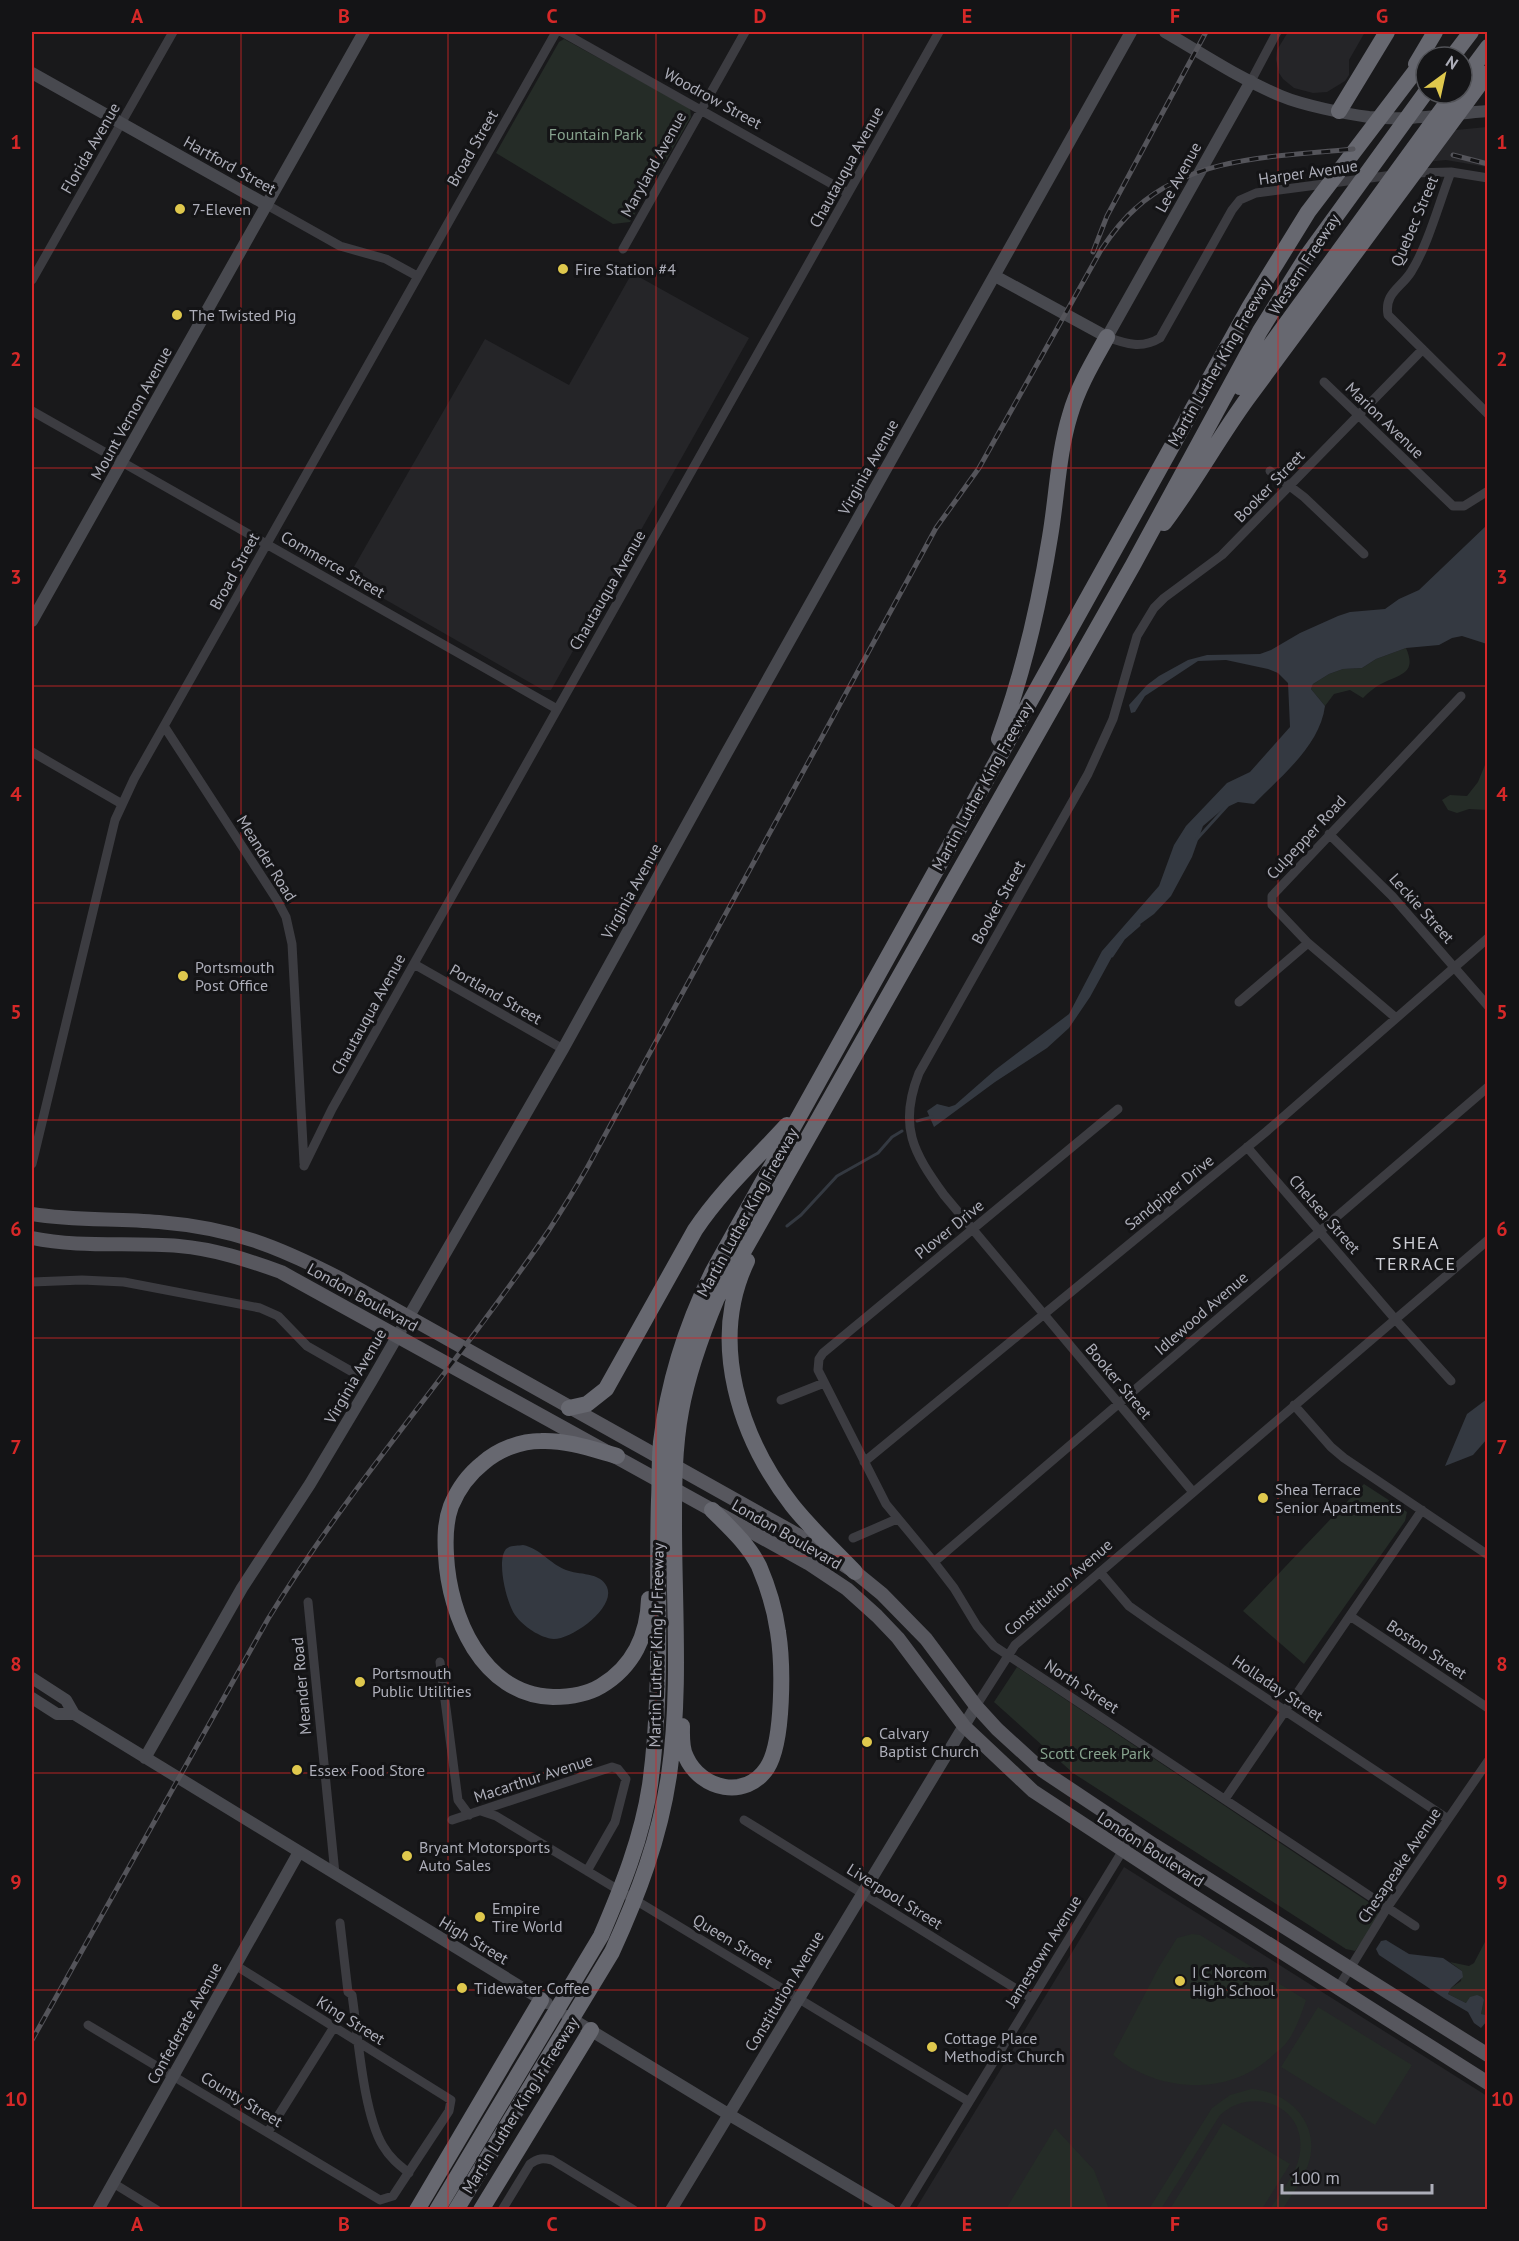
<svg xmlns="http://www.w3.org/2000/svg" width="1519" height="2241" viewBox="0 0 1519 2241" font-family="'PT Sans',sans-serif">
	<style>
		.built { fill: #252528 }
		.green { fill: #252c27 }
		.water { fill: #343941 }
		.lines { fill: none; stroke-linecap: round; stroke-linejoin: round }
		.stream { stroke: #343941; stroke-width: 3 }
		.street { stroke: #3c3c41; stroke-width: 9 }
		.secondary { stroke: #48494f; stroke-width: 12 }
		.primary { stroke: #57575e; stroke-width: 14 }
		.highway { stroke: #676870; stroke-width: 16 }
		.rail-casing { stroke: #54545a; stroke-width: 5 }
		.rail { stroke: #141416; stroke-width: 3; stroke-dasharray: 9; stroke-linecap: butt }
		.grid { fill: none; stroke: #d62828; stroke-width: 1.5; stroke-opacity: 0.55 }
		.poi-dot { fill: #dfc84d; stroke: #141416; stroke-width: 2 }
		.labels { text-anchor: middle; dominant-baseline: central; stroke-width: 6; stroke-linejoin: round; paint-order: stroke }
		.street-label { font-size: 16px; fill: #adaeb9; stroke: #141416 }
		.park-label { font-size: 16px; fill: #86a28d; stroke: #141416 }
		.poi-label { font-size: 16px; fill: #adaeb9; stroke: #141416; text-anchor: start }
		.neighbourhood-label { font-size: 18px; letter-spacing: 1.5px; fill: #cdced5; stroke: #141416 }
		.neatline { fill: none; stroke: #d62828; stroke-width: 2 }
		.grid-label { font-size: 20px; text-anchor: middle; font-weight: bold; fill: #d62828 }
	</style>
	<rect width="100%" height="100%" fill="#19191b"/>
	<path class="built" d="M1288,32H1365L1349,60V75L1345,81L1327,92L1313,93L1294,88L1283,79L1279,73L1276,59L1277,50Z
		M1487,127V167L1446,160L1415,163L1435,132Z
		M632,273L749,338L551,690H543L353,581L351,572L485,339L569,385Z
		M1124,1867L1487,2096V2209L915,2210Z"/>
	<path class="green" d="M564,39L690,108L691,117L630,222L613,224L496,153L559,42Z
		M1406,648C1417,673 1401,674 1383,683C1376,686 1369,692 1363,698L1350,690L1334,694L1325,706L1311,689L1313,684L1329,674L1343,669L1362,668L1376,659Z
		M1487,760V810L1469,809L1457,813L1448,810L1442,800L1450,795L1467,796L1478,782Z
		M1364,1484L1407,1512L1405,1521L1304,1664L1243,1611Z
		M1017,1667L1376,1907L1380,1916L1355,1951L1346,1949L1073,1773L994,1702Z
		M1192,1934L1200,1935L1306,2000C1301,2015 1296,2030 1287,2042C1283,2048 1275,2053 1270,2058C1226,2097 1156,2092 1113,2055L1159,1967L1177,1938Z
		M1487,1938V2015L1481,2014L1484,2000L1466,2003L1448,1994L1451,1988L1461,1981L1462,1971L1450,1962L1469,1966L1474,1963Z
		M1318,2007L1412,2065L1375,2125L1281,2067Z
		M1251,2089C1290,2091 1322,2125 1308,2165C1303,2181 1291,2195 1283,2209H1270C1281,2192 1298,2172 1300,2152C1306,2105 1252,2086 1220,2115L1161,2209H1149L1212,2108L1230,2095Z
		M1223,2123L1290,2164L1262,2209H1170Z
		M1055,2128L1094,2170L1109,2209H1006Z"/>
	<path class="water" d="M1487,525V644L1462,636L1452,638L1439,645L1406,648L1376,659L1362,668L1343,669L1329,674L1313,684L1311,689L1325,706C1320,746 1280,777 1254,804L1238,802L1223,809L1203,826L1192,857L1171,896L1154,914L1132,930L1119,944L1090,997L1069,1028L1047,1048L995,1082L934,1127L927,1111L937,1104L949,1107L955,1105L995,1070L1069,1014L1102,951L1159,886L1174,845L1186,826L1227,783L1250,772L1290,727L1288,683L1278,673L1268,669L1226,660L1198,661L1145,696L1135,712L1131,713L1129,705L1147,685L1159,676L1188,660L1207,655L1260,654L1271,650L1300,633L1338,616L1350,612L1385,609L1399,599L1419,590Z
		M1487,1399V1439L1473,1455L1445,1466L1467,1414Z
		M523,1545C541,1549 550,1564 566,1570C578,1575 601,1572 607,1587C616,1608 572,1639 554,1639C540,1638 523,1626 515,1615C507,1604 496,1561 506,1549C510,1545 518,1546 523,1545Z
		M1386,1940L1409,1954L1443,1958L1462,1971L1463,1977L1451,1988L1448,1994L1466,2003L1470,1997L1477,1995L1482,1997L1484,2000L1481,2014L1487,2015V2021L1481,2028L1474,2023L1468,2012L1444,1998L1379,1955L1376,1949L1381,1941Z"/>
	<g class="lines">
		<path class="stream" d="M1197,839L1227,806
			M1112,956L1124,938L1139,925
			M917,1121L932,1117
			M787,1226L801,1215L837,1176L878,1153L892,1137L902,1131"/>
		<path class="street" d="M562,32L848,193
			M1251,81L1277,32
			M1451,172C1439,203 1428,245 1411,272C1401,288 1384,293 1388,315L1488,414
			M1412,173L1451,172L1488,178
			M267,205L340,246L386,259L417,276
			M623,249L745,32
			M32,280L173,32
			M1107,337C1126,344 1142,349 1160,338L1232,210L1240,200L1256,193L1393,175
			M1324,382L1453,506H1464L1488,491
			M32,411L557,709
			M1270,471L1304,497L1364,554
			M164,726L277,900L286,917L292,944L304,1163
			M32,752L122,804
			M1329,834L1392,896L1488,1006
			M414,964L563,1049
			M1239,1002L1308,943
			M1396,1018L1308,943L1272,905V896L1461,696
			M1118,1109L823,1353L819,1359L818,1370L886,1504L934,1562L954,1588L977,1626L994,1646L1415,1926
			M1247,1147L1395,1319L1451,1381
			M32,1164L115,820L134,779L164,726L556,32
			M304,1166L332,1109L939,32
			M32,1282L82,1280L124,1282L260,1308L278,1316L307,1346L356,1374
			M781,1400L824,1383
			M1294,1405L1331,1447L1344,1458L1488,1555
			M864,1462L1267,1131L1488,938
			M1193,1492L944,1195C913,1152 898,1126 919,1073L1088,774L1113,719L1137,636L1154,608L1164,598L1222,555L1422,350
			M853,1538L897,1519
			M934,1562L1488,1087
			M1100,1572L1129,1606L1156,1625L1448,1819
			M308,1602L335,1874
			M1350,1616L1488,1708
			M440,1662L458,1800L469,1815
			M976,1706L1015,1645L1488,1240
			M1225,1799L1422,1510
			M481,1811L496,1816L968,2101
			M452,1820L612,1767L618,1769L626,1779L615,1822L587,1871
			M744,1820L1031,1998
			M340,1923L348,1992L352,1995C358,2035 363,2113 383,2146C390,2158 399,2165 409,2173
			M1338,1988L1387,1908L1488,1761
			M88,2025L380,2200L393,2196L449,2111L451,2100L235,1965
			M268,2132L334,2027
			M113,2183L157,2210
			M502,2210L530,2164C538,2158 543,2158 552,2160L634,2210
			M903,2210L1134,1832"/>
		<path class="secondary" d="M1165,32C1203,54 1240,79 1281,96C1302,105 1346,114 1369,117C1408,121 1449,114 1488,111
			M32,73L267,205
			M995,276L1107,337L1251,81
			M32,621L364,32
			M32,1678L66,1700L74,1714
			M32,1698L57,1714H74L547,2003
			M145,1758L242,1588L310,1484L371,1382L563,1049L726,754L1131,32
			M567,2016L728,2114L890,2210
			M98,2210L299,1852
			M671,2210L976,1706"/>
		<path class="primary" d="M32,1214C74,1221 116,1218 159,1222C232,1228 277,1246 341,1279L796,1534L855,1572L882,1594L926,1639L976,1706L997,1729L1043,1771L1154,1845L1488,2055
			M32,1238C80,1248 129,1242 179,1246C214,1249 248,1260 281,1272L808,1563L847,1589L877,1616L898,1638L964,1726L1033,1791L1176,1885L1488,2083"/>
		<path class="highway" d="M1452,57L1471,32
			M1416,64L1435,32
			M1462,82L1488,47
			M1339,111L1387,32
			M1240,387L1454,93
			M1164,523C1194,483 1218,439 1247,399L1488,73
			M999,739C1023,674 1039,605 1050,537C1057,496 1058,454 1070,415C1078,387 1093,362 1107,337
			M747,1261C708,1342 740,1438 792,1505C811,1529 834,1550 855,1572
			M569,1408L587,1404L606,1389L695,1230C721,1191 755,1160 787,1125
			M617,1456C592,1449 567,1440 541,1441C521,1441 499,1449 483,1463C469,1474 458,1489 451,1506C445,1522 445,1538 446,1555C449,1616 482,1695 553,1697C570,1697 586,1695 601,1686C633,1667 648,1635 649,1599
			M682,1726C682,1736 681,1748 686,1757C701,1790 746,1800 767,1768C784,1742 783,1663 778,1632C775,1610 768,1587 759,1566C748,1544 729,1527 712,1510
			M417,2210L541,2000
			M437,2210L601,1936C622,1887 642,1838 650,1785C663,1691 656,1595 659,1500C660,1481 659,1461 661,1442C668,1383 686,1326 712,1273L1250,306L1308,212L1426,57
			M456,2210L612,1952C638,1895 660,1837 669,1775C681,1692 674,1607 674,1524C674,1487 674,1448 681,1411C688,1372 702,1334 717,1298L1133,565L1260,331L1307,256L1426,92
			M481,2210L591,2030"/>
		<defs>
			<path id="rail" d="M1453,155L1488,164
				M1093,252L1107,216L1206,32
				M32,2040L268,1619C352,1482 459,1363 549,1230C562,1210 575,1189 587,1168L936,528L979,468L1101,250C1111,235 1122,220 1136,208C1195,155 1278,157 1353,149"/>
		</defs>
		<use href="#rail" class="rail-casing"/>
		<use href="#rail" class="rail"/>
	</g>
	<path class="grid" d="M241,32V2210M448,32V2210M656,32V2210M863,32V2210M1071,32V2210M1278,32V2210M32,250H1488M32,468H1488M32,686H1488M32,903H1488M32,1120H1488M32,1338H1488M32,1556H1488M32,1773H1488M32,1990H1488"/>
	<g class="poi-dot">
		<circle cx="180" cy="209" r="6"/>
		<circle cx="563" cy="269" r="6"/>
		<circle cx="177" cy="315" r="6"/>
		<circle cx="183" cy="976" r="6"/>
		<circle cx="1263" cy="1498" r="6"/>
		<circle cx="360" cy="1682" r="6"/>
		<circle cx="867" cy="1742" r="6"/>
		<circle cx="297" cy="1770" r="6"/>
		<circle cx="407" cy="1856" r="6"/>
		<circle cx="480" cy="1917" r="6"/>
		<circle cx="1180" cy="1981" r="6"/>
		<circle cx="462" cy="1988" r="6"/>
		<circle cx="932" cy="2047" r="6"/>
	</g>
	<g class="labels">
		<g class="street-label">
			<text transform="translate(713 98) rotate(29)">Woodrow Street</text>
			<text transform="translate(90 148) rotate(-60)">Florida Avenue</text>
			<text transform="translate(472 148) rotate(-60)">Broad Street</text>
			<text transform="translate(653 164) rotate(-61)">Maryland Avenue</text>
			<text transform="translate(230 165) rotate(29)">Hartford Street</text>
			<text transform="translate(846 167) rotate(-61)">Chautauqua Avenue</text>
			<text transform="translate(1308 172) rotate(-8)">Harper Avenue</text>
			<text transform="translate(1178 177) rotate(-61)">Lee Avenue</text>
			<text transform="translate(1414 221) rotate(-67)">Quebec Street</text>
			<text transform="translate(1304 264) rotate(-57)">Western Freeway</text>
			<text transform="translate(1219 362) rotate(-60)">Martin Luther King Freeway</text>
			<text transform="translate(131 413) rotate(-61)">Mount Vernon Avenue</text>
			<text transform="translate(1385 420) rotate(44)">Marion Avenue</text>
			<text transform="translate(868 467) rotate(-61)">Virginia Avenue</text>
			<text transform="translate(1269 486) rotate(-46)">Booker Street</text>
			<text transform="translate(333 564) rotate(30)">Commerce Street</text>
			<text transform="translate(234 571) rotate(-61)">Broad Street</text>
			<text transform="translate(607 590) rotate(-60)">Chautauqua Avenue</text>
			<text transform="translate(982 786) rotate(-61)">Martin Luther King Freeway</text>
			<text transform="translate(1306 837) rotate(-47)">Culpepper Road</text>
			<text transform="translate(267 858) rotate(58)">Meander Road</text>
			<text transform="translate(631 891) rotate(-61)">Virginia Avenue</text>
			<text transform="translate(998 902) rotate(-61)">Booker Street</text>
			<text transform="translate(1422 908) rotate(48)">Leckie Street</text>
			<text transform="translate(496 994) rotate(30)">Portland Street</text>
			<text transform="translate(368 1014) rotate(-61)">Chautauqua Avenue</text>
			<text transform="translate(1169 1192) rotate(-39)">Sandpiper Drive</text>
			<text transform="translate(747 1212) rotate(-61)">Martin Luther King Freeway</text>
			<text transform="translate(1325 1214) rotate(49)">Chelsea Street</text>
			<text transform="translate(949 1229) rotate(-39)">Plover Drive</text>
			<text transform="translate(363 1297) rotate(29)">London Boulevard</text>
			<text transform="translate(1201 1313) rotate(-41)">Idlewood Avenue</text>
			<text transform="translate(355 1376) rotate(-60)">Virginia Avenue</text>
			<text transform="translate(1119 1381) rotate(50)">Booker Street</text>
			<text transform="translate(787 1534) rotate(30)">London Boulevard</text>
			<text transform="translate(1058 1587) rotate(-41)">Constitution Avenue</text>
			<text transform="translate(656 1645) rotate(-89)">Martin Luther King Jr Freeway</text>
			<text transform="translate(1427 1649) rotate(34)">Boston Street</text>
			<text transform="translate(301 1686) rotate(-95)">Meander Road</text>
			<text transform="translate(1082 1686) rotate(33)">North Street</text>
			<text transform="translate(1278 1688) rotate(34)">Holladay Street</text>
			<text transform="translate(533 1778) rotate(-18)">Macarthur Avenue</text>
			<text transform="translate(1151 1849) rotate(33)">London Boulevard</text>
			<text transform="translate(1399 1865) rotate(-56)">Chesapeake Avenue</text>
			<text transform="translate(895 1896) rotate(32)">Liverpool Street</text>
			<text transform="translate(474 1940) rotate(31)">High Street</text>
			<text transform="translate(733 1941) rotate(31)">Queen Street</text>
			<text transform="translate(1043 1951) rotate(-58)">Jamestown Avenue</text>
			<text transform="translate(784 1991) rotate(-59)">Constitution Avenue</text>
			<text transform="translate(351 2020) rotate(32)">King Street</text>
			<text transform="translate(184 2023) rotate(-61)">Confederate Avenue</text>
			<text transform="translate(242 2099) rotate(31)">County Street</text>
			<text transform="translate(520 2105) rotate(-58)">Martin Luther King Jr Freeway</text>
		</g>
		<g class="park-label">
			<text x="596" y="134">Fountain Park</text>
			<text x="1095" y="1753">Scott Creek Park</text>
		</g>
		<g class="poi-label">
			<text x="192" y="209">7-Eleven</text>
			<text x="575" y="269">Fire Station #4</text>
			<text x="189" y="315">The Twisted Pig</text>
			<text x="195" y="967">Portsmouth<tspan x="195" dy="18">Post Office</tspan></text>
			<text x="1275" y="1489">Shea Terrace<tspan x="1275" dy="18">Senior Apartments</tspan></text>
			<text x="372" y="1673">Portsmouth<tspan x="372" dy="18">Public Utilities</tspan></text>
			<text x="879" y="1733">Calvary<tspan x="879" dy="18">Baptist Church</tspan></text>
			<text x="309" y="1770">Essex Food Store</text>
			<text x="419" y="1847">Bryant Motorsports<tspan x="419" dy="18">Auto Sales</tspan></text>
			<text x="492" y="1908">Empire<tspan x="492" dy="18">Tire World</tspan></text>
			<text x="1192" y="1972">I C Norcom<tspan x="1192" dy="18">High School</tspan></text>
			<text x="474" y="1988">Tidewater Coffee</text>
			<text x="944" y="2038">Cottage Place<tspan x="944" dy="18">Methodist Church</tspan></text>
		</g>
		<g class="neighbourhood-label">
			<text x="1416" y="1242">SHEA<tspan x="1416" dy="21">TERRACE</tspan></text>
		</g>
	</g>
	<rect width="1519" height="2241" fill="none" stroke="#141416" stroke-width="66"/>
	<g transform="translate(1444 75) rotate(33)"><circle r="28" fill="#141416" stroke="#515257" stroke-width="1.5"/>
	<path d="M0-4.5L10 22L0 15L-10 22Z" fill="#dfc84d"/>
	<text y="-9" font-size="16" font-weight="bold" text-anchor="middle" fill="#adaeb9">N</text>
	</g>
	<path d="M1282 2184v9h150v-9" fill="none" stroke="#adaeb9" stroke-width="3"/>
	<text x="1291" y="2184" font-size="18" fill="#adaeb9" stroke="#141416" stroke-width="4.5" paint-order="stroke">100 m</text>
	<rect x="33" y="33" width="1453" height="2175" class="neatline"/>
	<g class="grid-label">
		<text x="137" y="23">A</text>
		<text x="344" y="23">B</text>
		<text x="552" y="23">C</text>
		<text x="760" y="23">D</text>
		<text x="967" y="23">E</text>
		<text x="1175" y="23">F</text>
		<text x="1382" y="23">G</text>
		<text x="16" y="149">1</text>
		<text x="1502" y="149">1</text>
		<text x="16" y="366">2</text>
		<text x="1502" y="366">2</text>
		<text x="16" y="584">3</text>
		<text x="1502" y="584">3</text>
		<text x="16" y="801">4</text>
		<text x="1502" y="801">4</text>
		<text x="16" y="1019">5</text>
		<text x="1502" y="1019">5</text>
		<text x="16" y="1236">6</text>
		<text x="1502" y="1236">6</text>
		<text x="16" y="1454">7</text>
		<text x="1502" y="1454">7</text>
		<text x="16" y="1671">8</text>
		<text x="1502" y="1671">8</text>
		<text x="16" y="1889">9</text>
		<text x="1502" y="1889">9</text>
		<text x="16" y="2106">10</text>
		<text x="1502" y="2106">10</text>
		<text x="137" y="2231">A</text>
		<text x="344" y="2231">B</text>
		<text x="552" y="2231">C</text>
		<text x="760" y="2231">D</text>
		<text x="967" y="2231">E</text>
		<text x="1175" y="2231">F</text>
		<text x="1382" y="2231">G</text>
	</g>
</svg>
